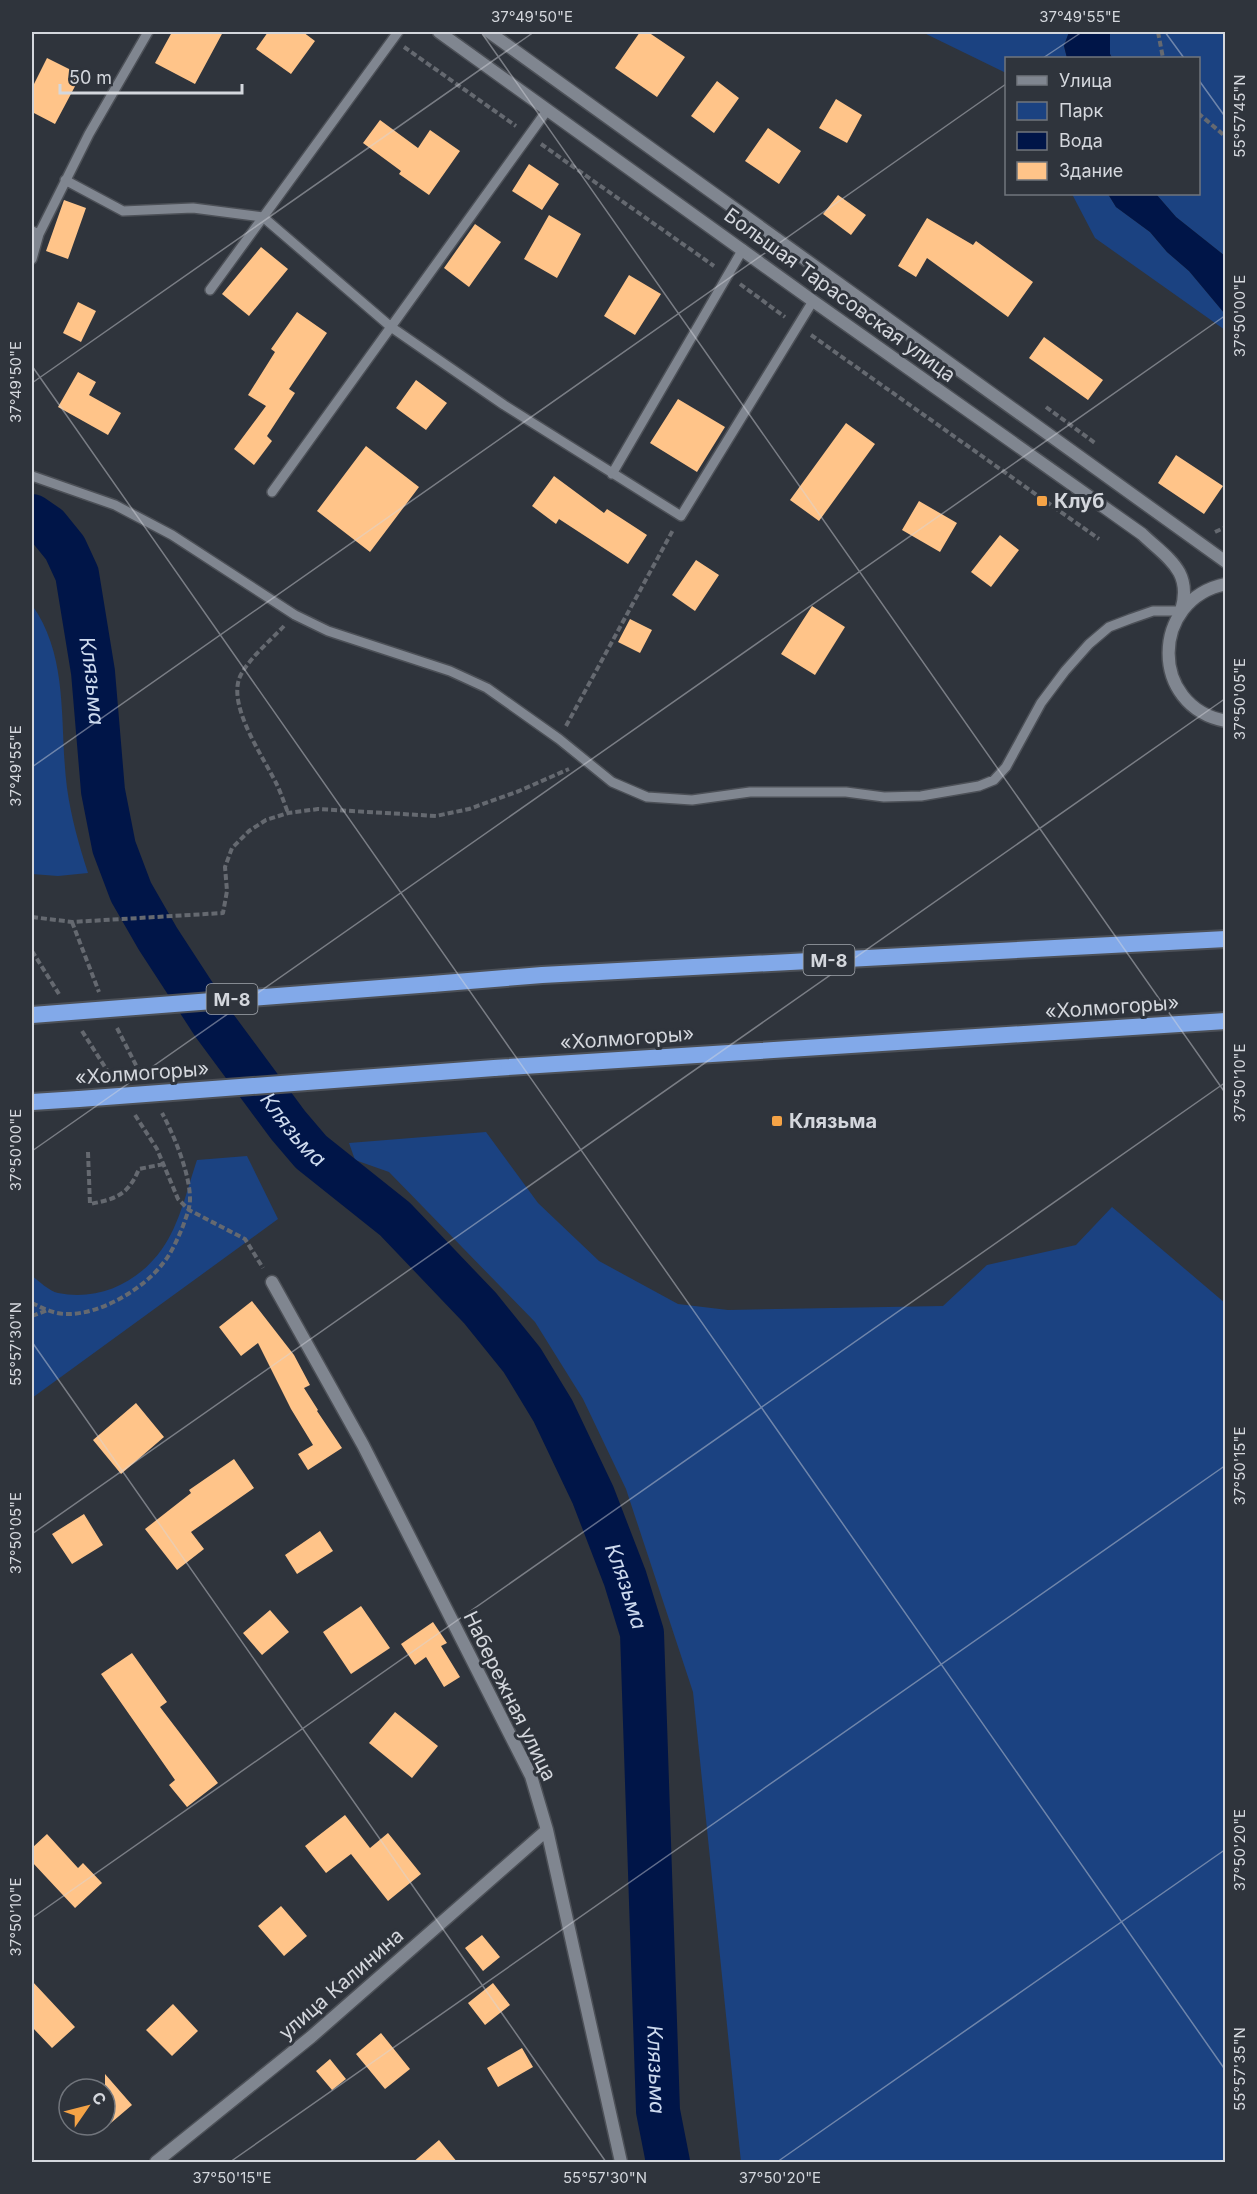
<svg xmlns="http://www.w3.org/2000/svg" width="1257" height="2194" viewBox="0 0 1257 2194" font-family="Inter,sans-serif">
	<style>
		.green { fill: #1b4281 }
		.water { fill: #001548 }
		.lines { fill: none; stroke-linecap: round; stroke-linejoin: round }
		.river { stroke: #001548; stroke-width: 44 }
		.building { fill: #ffc489 }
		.service-casing { stroke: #4c5057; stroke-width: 12 }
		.minor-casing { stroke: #4c5057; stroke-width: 15 }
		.tertiary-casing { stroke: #4c5057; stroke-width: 15 }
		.trunk-casing { stroke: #4c5057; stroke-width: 20 }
		.path { stroke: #656970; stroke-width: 4; stroke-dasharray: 6 3; stroke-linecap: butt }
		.service { stroke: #808690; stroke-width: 9 }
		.minor { stroke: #808690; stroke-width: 12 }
		.tertiary { stroke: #808690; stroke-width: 12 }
		.trunk { stroke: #82a9e9; stroke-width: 16 }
		.trunk-bridge-casing { stroke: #4c5057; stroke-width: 20; stroke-linecap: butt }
		.trunk-bridge { stroke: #82a9e9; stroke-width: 16 }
		.ticks { fill: none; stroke: #d4d7dd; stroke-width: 1.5; stroke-opacity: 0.45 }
		.poi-dot { fill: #f5a346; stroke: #2f343c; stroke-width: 2 }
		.labels { text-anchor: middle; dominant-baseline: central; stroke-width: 6; stroke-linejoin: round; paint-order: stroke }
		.shield { fill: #2f343c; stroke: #a2a6ad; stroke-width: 1.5 }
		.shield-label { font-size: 18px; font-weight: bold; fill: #d4d7dd }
		.street-label { font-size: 20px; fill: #d4d7dd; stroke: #2f343c }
		.poi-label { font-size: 20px; font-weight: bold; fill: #d4d7dd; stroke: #2f343c; text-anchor: start }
		.water-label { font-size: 21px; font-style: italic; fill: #cddaee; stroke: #2f343c }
		.neatline { fill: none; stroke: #d4d7dd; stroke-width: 2 }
		.ticks-label { font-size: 15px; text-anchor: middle; fill: #d4d7dd }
	</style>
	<rect width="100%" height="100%" fill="#2f343c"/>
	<path class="green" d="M922,32H1069L1064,46L1067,58H1006V73Z
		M1110,32H1225V256L1176,217L1156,194H1198V58H1112L1110,54Z
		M1072,194H1108L1116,207L1150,232L1167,252L1189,271L1225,314V330L1095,238Z
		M32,605C70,658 59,727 67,788C71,817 79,845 88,873L58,876L32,874Z
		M486,1132L538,1203L599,1261L678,1304L728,1310L943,1306L987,1265L1076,1245L1112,1207L1225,1303V2162H741L693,1692L626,1489L583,1399L535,1322L389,1172L355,1160L349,1143Z
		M247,1156L278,1219L32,1398V1276C39,1281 49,1291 58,1293C99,1301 138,1283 162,1249C180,1224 187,1189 197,1160Z"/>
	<path class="water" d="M1069,32H1110V54L1112,58H1067L1064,46Z
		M1108,194H1156L1176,217L1225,256V314L1189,271L1167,252L1150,232L1116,207Z"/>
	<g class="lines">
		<path class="river" id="s1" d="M32,516L48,527L65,548L77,574L93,672L103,791L114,847L131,892L158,939L214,1025L288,1125L311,1152L395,1219L480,1308L522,1360L553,1411L593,1495L625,1578L642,1633L658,2111L668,2162"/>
	</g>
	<path class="building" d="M172,32H223L195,84L155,63Z
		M268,32H303L315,41L291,74L256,49Z
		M640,32H648L685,57L657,97L615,68Z
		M47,58L81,75L55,124L32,112V88Z
		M717,81L739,98L714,133L691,116Z
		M836,99L862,115L847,143L819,128Z
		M380,120L418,148L430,130L460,151L429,195L399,174L401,171L363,143Z
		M768,128L801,151L779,184L745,161Z
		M529,164L559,184L542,210L512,191Z
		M838,195L866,215L851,235L823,214Z
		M64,200L86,208L68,259L46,251Z
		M549,215L581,234L557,278L524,259Z
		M927,218L973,245L976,241L1033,282L1008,317L927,258L916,277L898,266Z
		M475,224L501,242L469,287L444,268Z
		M261,247L288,269L249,316L222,294Z
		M629,275L661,294L635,335L604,316Z
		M78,302L96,311L81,342L63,333Z
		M297,312L327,333L289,389L295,393L267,436L272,441L254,465L234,449L266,406L248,395L275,352L271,349Z
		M1044,337L1103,380L1088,400L1029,358Z
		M78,372L96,382L89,395L121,413L108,435L58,407Z
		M416,380L447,403L426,430L396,408Z
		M678,399L725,427L697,472L650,443Z
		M846,423L875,444L819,521L790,500Z
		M366,446L419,487L370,552L317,511Z
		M1176,455L1223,486L1204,514L1158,483Z
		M554,476L604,513L607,509L647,535L628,564L559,519L556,524L532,506Z
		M919,501L957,523L940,552L902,530Z
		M1000,535L1019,550L991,587L971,572Z
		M696,560L719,575L695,611L672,595Z
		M812,606L845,627L815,675L781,654Z
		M630,619L652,630L640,653L618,642Z
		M252,1301L294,1355L310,1385L304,1388L318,1410L317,1411L342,1448L308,1470L298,1454L313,1445L291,1409L258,1343L241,1356L219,1327Z
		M136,1403L164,1437L121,1474L93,1440Z
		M234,1459L254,1488L191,1532L204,1549L177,1570L145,1529L191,1493L189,1490Z
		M84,1514L103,1545L72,1564L52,1534Z
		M320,1531L333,1551L297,1574L285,1555Z
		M361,1606L390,1648L351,1674L323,1632Z
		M270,1610L289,1632L262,1655L243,1633Z
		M433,1622L447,1643L441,1646L460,1677L444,1687L426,1657L415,1665L401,1644Z
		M132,1653L167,1702L160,1707L218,1783L187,1807L169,1785L175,1780L101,1674Z
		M395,1712L438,1746L412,1778L369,1743Z
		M345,1815L370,1848L388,1833L421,1874L388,1901L351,1854L326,1873L305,1846Z
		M47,1834L78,1868L83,1863L102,1883L75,1908L32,1862V1848Z
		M281,1906L307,1936L284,1956L258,1926Z
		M482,1935L500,1957L483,1971L465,1948Z
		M32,1981L75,2027L52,2048L32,2027Z
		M493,1983L510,2005L485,2025L468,2003Z
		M173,2004L198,2031L172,2056L146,2030Z
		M381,2033L410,2069L385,2089L356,2054Z
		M522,2048L533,2067L498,2087L487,2068Z
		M330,2059L346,2079L332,2090L316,2071Z
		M105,2074L132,2105L105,2128Z
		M439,2140L458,2163H412Z"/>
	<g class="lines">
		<defs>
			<path id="service" d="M65,180L123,211L193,208L263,217L391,327L504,405L681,516L813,301
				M32,231L39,234L89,134L148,32
				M32,259L39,234
				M210,290L398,32
				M612,474L743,249
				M32,476L115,505L172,535L295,615L328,631L450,671L487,688L559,739L612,782L647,797L692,800L750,792H846L884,797L921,796L979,786L994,780L1006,767L1041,703L1065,671L1089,644L1109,627L1130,619L1153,611H1181
				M272,492L548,109"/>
			<path id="minor" d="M272,1282L363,1445L531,1776L547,1830L621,2162
				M156,2162L311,2037L547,1830"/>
			<path id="tertiary" d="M439,32L813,301L1142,534C1168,559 1193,571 1181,611
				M489,32L1226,562
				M1226,584C1150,599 1149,707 1226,721"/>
			<path id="trunk" d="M432,984L542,975L1226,939
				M494,1068L1226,1021
				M32,1102L79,1099"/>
		</defs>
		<use href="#service" class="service-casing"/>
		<use href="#minor" class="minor-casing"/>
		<use href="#tertiary" class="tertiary-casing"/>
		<use href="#trunk" class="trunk-casing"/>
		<path class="path" d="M1158,32L1163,58
			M404,47L516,126
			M1198,113L1226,137
			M541,144L714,266
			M740,284L785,317
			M811,335L1099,539
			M1046,407L1095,443
			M1215,532L1226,527
			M284,626C271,640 245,662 239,679C229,710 265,759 278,787C282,796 285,805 288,813
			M566,726L673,530
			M32,917L72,922L223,913L227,891L225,867L232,848L249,831L266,820L288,813L318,809L436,816L469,809L519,791L569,769
			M72,922L99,992
			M32,951L59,994
			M117,1028L141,1075
			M82,1031L112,1078
			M135,1115L157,1149L178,1199L189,1210L245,1239L263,1268
			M88,1152L90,1204C116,1199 128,1195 139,1169L164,1164
			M32,1303C42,1308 54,1314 66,1314C100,1315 144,1289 164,1262C172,1252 178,1238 183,1226C186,1217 190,1209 190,1199C190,1174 174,1135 162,1113
			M32,1316L48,1310"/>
		<use href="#service" class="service"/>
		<use href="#minor" class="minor"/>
		<use href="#tertiary" class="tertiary"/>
		<use href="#trunk" class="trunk"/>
		<defs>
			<path id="trunk-bridge" d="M32,1015L432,984
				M79,1099L494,1068"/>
		</defs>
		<use href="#trunk-bridge" class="trunk-bridge-casing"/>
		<use href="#trunk-bridge" class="trunk-bridge"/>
	</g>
	<path class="ticks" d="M481,32L1226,1094M1165,32L1184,58M1043,58L1082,32M1198,79L1226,118M32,366L1226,2071M32,383L534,32M32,767L1006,84M32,1151L1226,315M32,1342L606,2162M32,1534L1226,698M32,1918L1226,1082M230,2162L1226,1465M777,2162L1226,1849"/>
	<g class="poi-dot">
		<rect x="1036" y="495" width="12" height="12" rx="3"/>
		<rect x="771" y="1115" width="12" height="12" rx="3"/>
	</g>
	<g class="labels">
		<g class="shield">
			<rect x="803.5" y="945" width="51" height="30" rx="4.5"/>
			<rect x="206.5" y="984" width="51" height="30" rx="4.5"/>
		</g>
		<g class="shield-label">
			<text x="829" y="960">М-8</text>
			<text x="232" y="999">М-8</text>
		</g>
		<g class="street-label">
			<text transform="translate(840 295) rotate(36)">Большая Тарасовская улица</text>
			<text transform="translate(1112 1007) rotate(-4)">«Холмогоры»</text>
			<text transform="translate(627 1038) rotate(-4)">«Холмогоры»</text>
			<text transform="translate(142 1073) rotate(-4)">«Холмогоры»</text>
			<text transform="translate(510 1696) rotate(64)">Набережная улица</text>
			<text transform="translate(341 1984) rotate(-41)">улица Калинина</text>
		</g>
		<g class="poi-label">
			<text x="1054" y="501">Клуб</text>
			<text x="789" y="1121">Клязьма</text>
		</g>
		<g class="water-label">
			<text stroke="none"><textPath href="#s1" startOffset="183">Клязьма</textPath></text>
			<text stroke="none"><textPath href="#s1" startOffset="687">Клязьма</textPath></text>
			<text stroke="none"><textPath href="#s1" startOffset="1263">Клязьма</textPath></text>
			<text stroke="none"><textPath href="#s1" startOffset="1749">Клязьма</textPath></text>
		</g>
	</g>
	<rect width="1257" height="2194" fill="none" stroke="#2f343c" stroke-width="66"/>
	<rect x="1005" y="57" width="195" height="138" fill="#2f343c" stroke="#71757c" stroke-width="1.5"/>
	<rect x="1017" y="76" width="30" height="9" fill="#808690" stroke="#71757c" stroke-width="1.5"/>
	<text x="1059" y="87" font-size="18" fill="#d4d7dd">Улица</text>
	<rect x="1017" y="102" width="30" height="18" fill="#1b4281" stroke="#71757c" stroke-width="1.5"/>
	<text x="1059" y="117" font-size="18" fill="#d4d7dd">Парк</text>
	<rect x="1017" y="132" width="30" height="18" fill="#001548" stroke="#71757c" stroke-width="1.5"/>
	<text x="1059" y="147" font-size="18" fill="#d4d7dd">Вода</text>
	<rect x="1017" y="162" width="30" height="18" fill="#ffc489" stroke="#71757c" stroke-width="1.5"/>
	<text x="1059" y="177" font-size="18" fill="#d4d7dd">Здание</text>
	<g transform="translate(87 2107) rotate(55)"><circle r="28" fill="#2f343c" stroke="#71757c" stroke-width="1.5"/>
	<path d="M0-4.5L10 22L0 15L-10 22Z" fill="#f5a346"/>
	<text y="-9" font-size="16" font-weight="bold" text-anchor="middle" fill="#d4d7dd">С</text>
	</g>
	<path d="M60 84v9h182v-9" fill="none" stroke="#d4d7dd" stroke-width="3"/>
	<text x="69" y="84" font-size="18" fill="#d4d7dd" stroke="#2f343c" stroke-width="4.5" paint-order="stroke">50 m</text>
	<rect x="33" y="33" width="1191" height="2128" class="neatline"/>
	<g class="ticks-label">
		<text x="532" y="22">37°49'50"E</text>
		<text x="1080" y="22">37°49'55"E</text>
		<text transform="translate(1240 116) rotate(-90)" y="5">55°57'45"N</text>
		<text transform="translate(1240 316) rotate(-90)" y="5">37°50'00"E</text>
		<text transform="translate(16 382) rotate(-90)" y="5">37°49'50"E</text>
		<text transform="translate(1240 699) rotate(-90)" y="5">37°50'05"E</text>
		<text transform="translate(16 766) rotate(-90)" y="5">37°49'55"E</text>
		<text transform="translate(1240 1083) rotate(-90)" y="5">37°50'10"E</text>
		<text transform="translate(16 1150) rotate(-90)" y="5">37°50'00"E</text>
		<text transform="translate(16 1344) rotate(-90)" y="5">55°57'30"N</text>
		<text transform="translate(1240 1466) rotate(-90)" y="5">37°50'15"E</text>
		<text transform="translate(16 1533) rotate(-90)" y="5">37°50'05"E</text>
		<text transform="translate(1240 1850) rotate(-90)" y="5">37°50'20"E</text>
		<text transform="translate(16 1917) rotate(-90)" y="5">37°50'10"E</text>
		<text transform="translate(1240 2069) rotate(-90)" y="5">55°57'35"N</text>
		<text x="232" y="2183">37°50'15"E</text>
		<text x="605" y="2183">55°57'30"N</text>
		<text x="780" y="2183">37°50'20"E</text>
	</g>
</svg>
